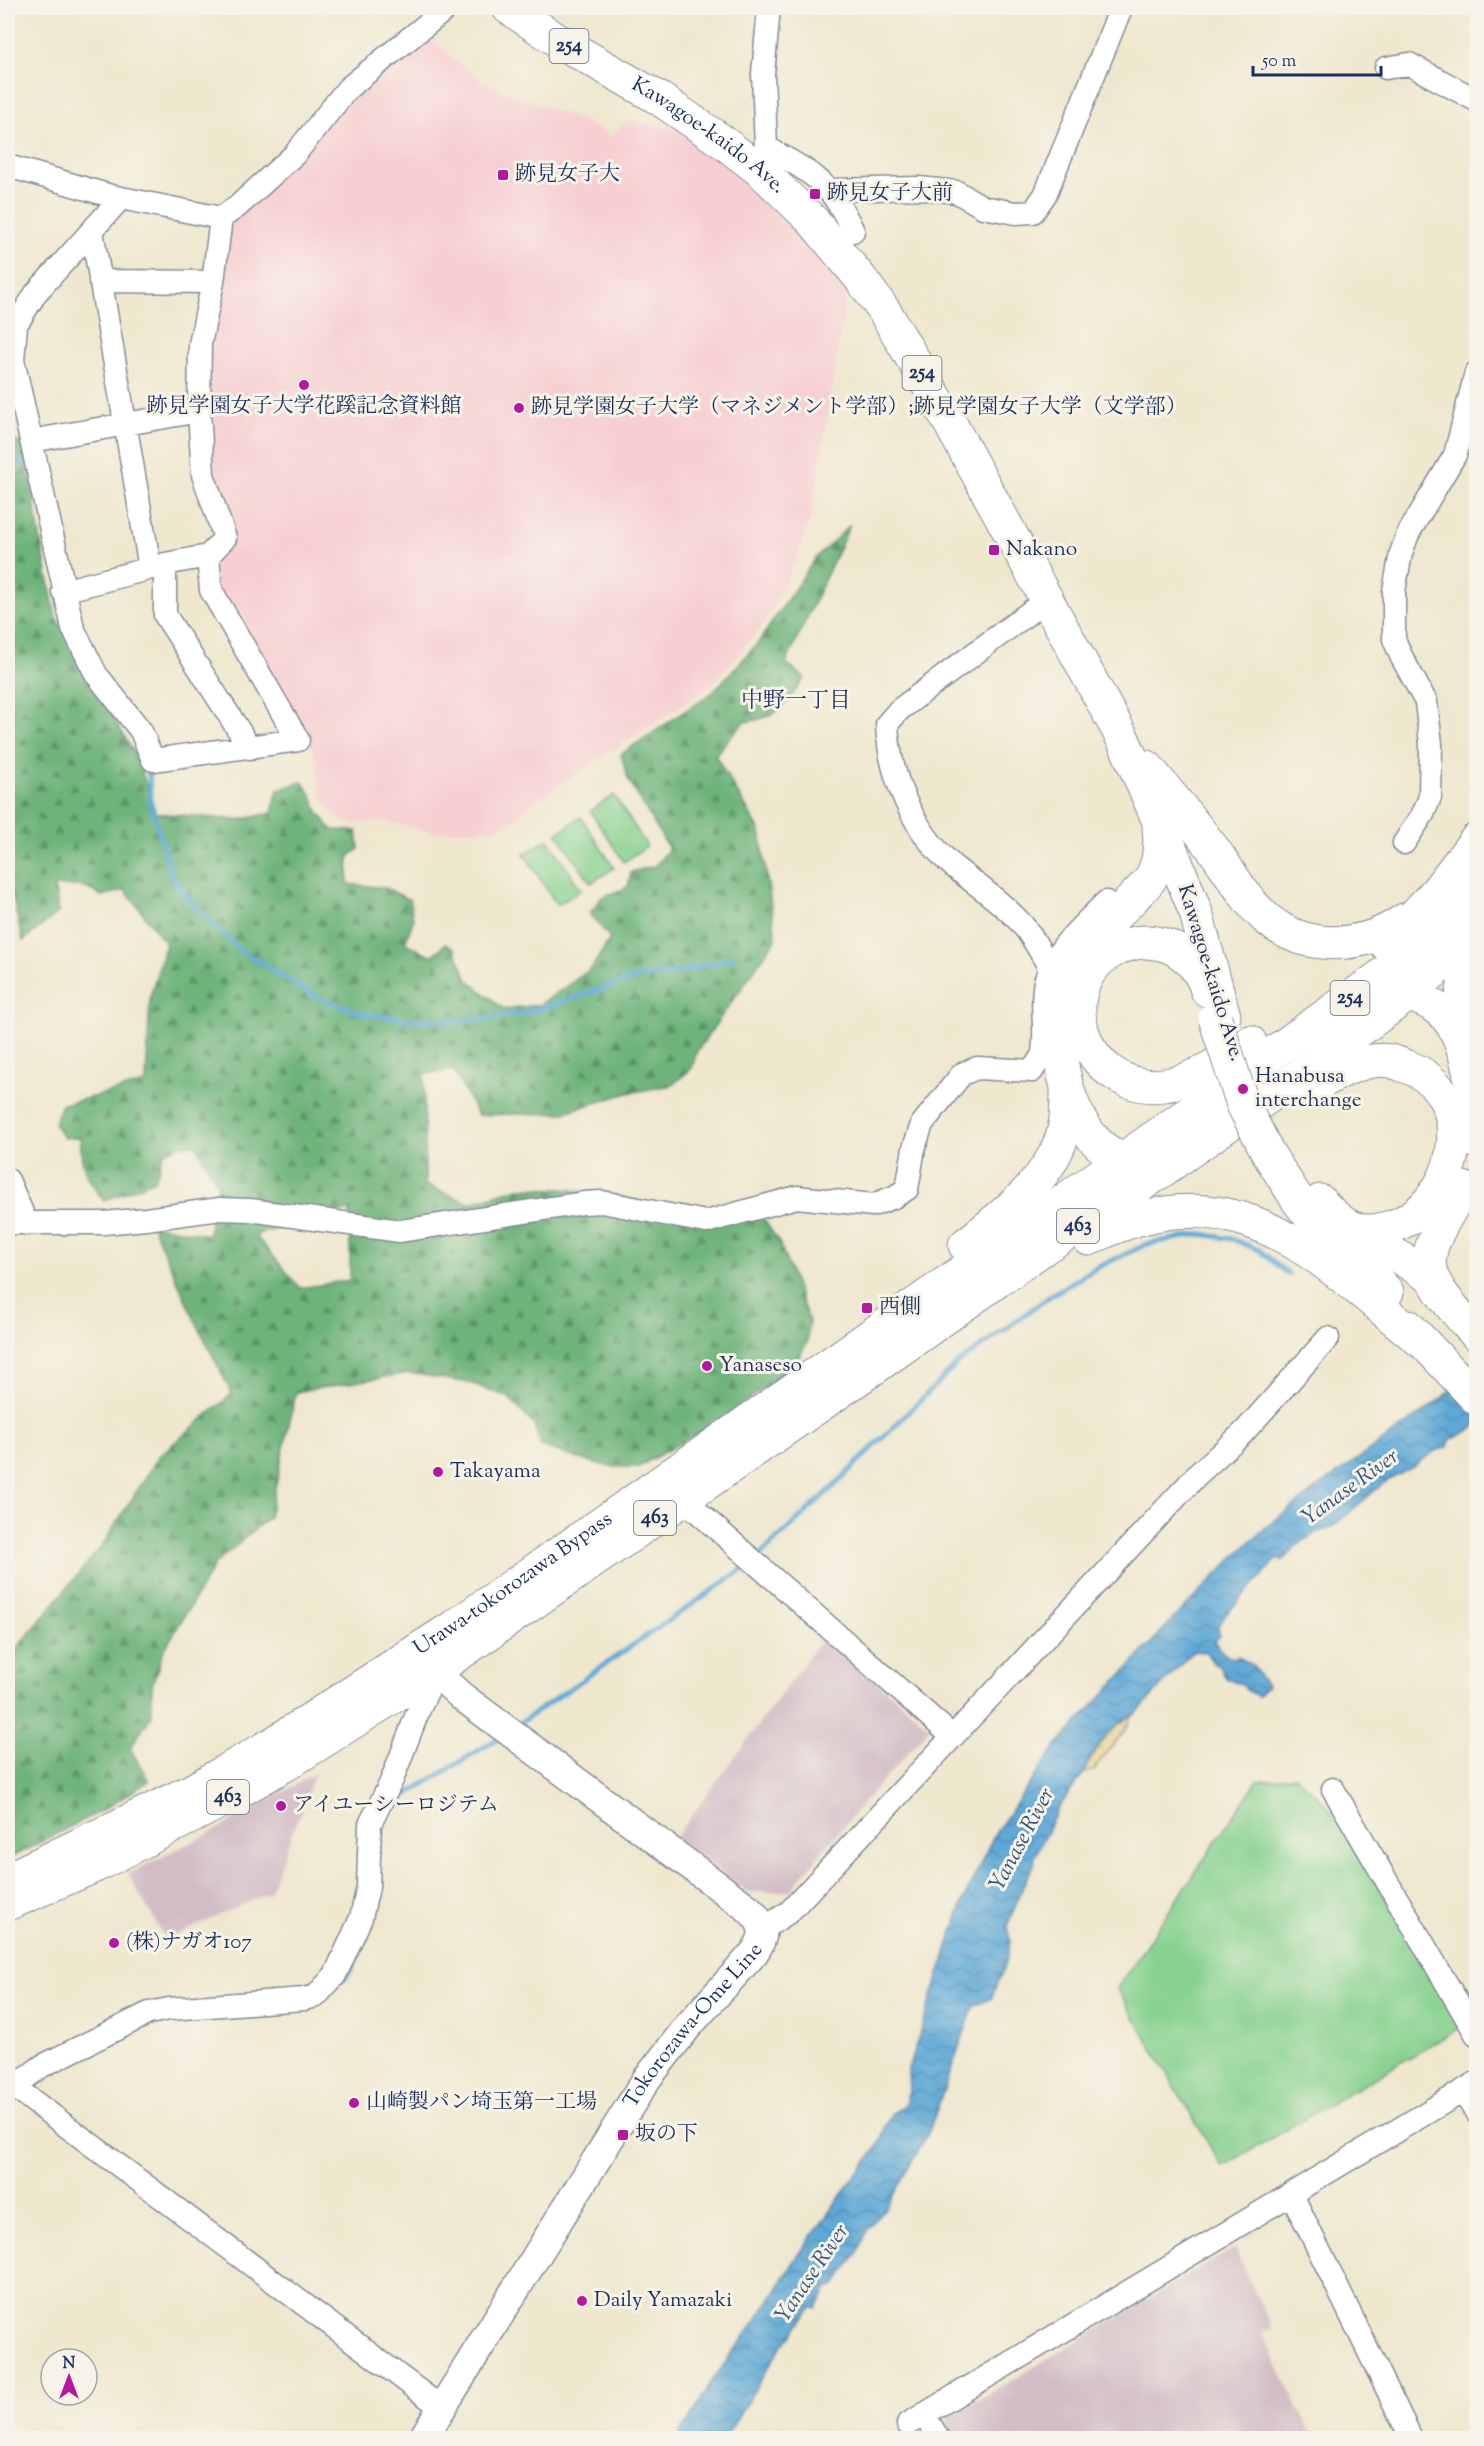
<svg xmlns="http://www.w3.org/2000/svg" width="1484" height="2446" viewBox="0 0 1484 2446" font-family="'Sorts Mill Goudy','Noto Serif JP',serif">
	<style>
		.built { fill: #f7cfd2 }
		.industrial { fill: #d2bdc6 }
		.forest { fill: url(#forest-firs); stroke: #44726c; stroke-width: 1.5; fill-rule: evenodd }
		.sand { fill: url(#sand-dots); stroke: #84847e; stroke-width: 1.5 }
		.garden { fill: #88d28f; stroke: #528076; stroke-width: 1.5 }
		.water { fill: url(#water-waves); stroke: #3c6c9a; stroke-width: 1.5 }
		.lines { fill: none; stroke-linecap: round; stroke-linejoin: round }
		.stream { stroke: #5ea9d6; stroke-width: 5 }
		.minor-casing { stroke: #858b96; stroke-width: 25 }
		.major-casing { stroke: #858b96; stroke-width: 31 }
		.highway-casing { stroke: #858b96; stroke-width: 35 }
		.minor { stroke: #fff; stroke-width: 22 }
		.major { stroke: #fff; stroke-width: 28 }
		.highway { stroke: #fff; stroke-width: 33 }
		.highway-bridge-casing { stroke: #858b96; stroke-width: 35; stroke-linecap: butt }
		.highway-bridge { stroke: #fff; stroke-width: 33 }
		.poi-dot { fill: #b5179e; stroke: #f7f3e8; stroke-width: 2 }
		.labels { text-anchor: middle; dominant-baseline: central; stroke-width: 6; stroke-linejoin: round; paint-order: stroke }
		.shield { fill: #f7f3e8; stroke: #5d6a87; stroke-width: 1.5 }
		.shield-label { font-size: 20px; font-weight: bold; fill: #1b2f5e }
		.street-label { font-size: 21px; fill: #1b2f5e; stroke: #f7f3e8 }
		.poi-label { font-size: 21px; fill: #1b2f5e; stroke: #f7f3e8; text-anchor: start }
		.neighbourhood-label { font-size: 22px; fill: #1b2f5e; stroke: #f7f3e8 }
		.water-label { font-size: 22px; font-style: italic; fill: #2f5482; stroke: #f7f3e8 }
	</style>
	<defs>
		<pattern id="forest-firs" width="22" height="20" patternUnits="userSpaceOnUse" patternTransform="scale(1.5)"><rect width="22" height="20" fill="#6eb47a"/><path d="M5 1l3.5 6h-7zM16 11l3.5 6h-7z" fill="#5a9367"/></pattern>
		<pattern id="sand-dots" width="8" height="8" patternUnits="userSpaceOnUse" patternTransform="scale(1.5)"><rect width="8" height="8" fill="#eeda9e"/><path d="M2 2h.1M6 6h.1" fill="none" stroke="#ccbb8a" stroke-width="1.8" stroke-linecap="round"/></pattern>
		<pattern id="water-waves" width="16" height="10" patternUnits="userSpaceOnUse" patternTransform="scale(1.5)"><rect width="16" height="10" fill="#5ea9d6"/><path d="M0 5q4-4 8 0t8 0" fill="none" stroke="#4d8ab1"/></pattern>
	</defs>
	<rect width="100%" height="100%" fill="#f7f3e8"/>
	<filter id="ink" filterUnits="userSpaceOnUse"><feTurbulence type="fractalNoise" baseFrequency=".0167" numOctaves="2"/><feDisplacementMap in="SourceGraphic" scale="12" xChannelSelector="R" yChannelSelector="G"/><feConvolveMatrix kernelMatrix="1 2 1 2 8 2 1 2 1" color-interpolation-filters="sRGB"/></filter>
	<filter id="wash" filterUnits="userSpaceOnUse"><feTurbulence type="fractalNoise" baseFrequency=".008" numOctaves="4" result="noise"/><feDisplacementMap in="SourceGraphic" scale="24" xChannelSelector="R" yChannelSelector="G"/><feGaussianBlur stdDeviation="1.35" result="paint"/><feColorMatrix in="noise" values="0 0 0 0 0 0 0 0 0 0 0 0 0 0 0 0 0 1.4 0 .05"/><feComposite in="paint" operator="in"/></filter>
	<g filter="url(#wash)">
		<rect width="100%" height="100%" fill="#efe7ce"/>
		<path class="built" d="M422,33L481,81L589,124L612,137L625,120L688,131L762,194L848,285L812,514L796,559L766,621L713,685L568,779L532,804L515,819L498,828L480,830L431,832L386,821L350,823L341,821L331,811L324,801L318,780L317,760L311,745L216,589L208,480V337L228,224L353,92Z"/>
		<path class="industrial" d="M824,1636L930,1728L854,1813L790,1891L748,1892L675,1838Z
			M315,1773L270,1892L166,1940L128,1874L216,1830Z
			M1234,2248L1272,2328L1262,2333L1313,2438H951L945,2426L948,2418Z"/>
		<path class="forest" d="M8,440L25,443L38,527L56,618L137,758L156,813L238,820L272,813L278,789L302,782L311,794L318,812L332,830L357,831L359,849L349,856L348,884L386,888L410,900L413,921L405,943L432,956L445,944L454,948L468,980L504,1009L539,1005L564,988L592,968L610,938L590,913L602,897L628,887L631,872L655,866L669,849L628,779L621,754L713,692L758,643L815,559L850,525L786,663L805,678C783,706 782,717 744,722L715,755L760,831L776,939L697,1051L692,1068L672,1085L628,1093L562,1113L478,1115L453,1070L424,1074L425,1185L469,1203L519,1188L560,1189L605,1193L678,1211L753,1203L780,1244L809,1321L807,1342L794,1366L719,1421L638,1467H611L576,1458L541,1446L534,1425L508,1397L470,1383L409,1373L296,1392L269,1517L215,1564L164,1650L152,1685V1715L130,1748L149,1781L105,1809L8,1859V1659L104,1543L159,1456L232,1394L191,1312L152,1225L208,1235L218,1185L196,1145H181L164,1152L155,1180L104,1201C85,1175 81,1169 80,1137L64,1138L54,1124L61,1105L146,1083L150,997L166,944L125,890L102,896L82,886H54L59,912L23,941L12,894H8ZM350,1210V1280L300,1288L255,1235Z"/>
		<path class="sand" d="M1132,1716C1124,1739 1104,1750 1095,1770L1083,1774C1094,1752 1109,1727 1132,1716Z"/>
		<path class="garden" d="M614,795L647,846L624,862L590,811Z
			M581,817L614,868L591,883L557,833Z
			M548,839L581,890L557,905L524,854Z
			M1296,1776L1327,1806L1366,1865L1462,2027L1222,2167L1117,1988L1257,1781Z"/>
		<path class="water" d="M1476,1365V1426C1470,1432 1458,1435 1450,1440L1448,1447L1435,1451L1413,1467L1385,1482L1331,1528L1317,1532L1295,1547L1282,1561L1278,1558L1222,1619L1218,1626L1219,1636L1214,1640C1219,1649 1224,1656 1235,1659L1238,1656L1253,1666L1267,1686L1258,1696L1246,1690L1243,1684C1231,1682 1224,1680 1221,1667L1213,1663L1206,1652L1193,1651L1136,1714L1123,1720L1108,1735L1093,1753L1083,1774L1057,1810L1035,1857L1034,1865L1026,1879L1007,1927L1010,1939L1008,1957L991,1999L976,2005L972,2011L928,2134L886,2207L867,2230L857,2254L835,2285L827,2288L817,2308H811L776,2355L725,2438H678L714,2378L756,2321L798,2256L849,2184L877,2148L891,2114L904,2106L909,2092L908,2069L963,1901L994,1835L1057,1745L1175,1617L1232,1559L1266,1527L1313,1491L1444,1397Z"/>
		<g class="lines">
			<path class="stream" d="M8,462H30
				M146,765L149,775L151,805L172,876L187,898L240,950L316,997L363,1014L415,1020L453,1021L486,1019L525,1013L636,978L676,973L734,958
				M758,1557L833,1487L957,1364L1053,1294L1096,1268L1147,1244L1201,1234L1232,1239L1259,1250L1288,1274
				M517,1725L749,1565
				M387,1811L395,1802L502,1736
				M344,1980L353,1967L364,1937"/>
		</g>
	</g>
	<g filter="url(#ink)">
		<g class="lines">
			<defs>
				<path id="minor" d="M1386,68L1409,64L1476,100
					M766,147C814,175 829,179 853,231
					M8,166L111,196L221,218L237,207L295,154L348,88L447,8
					M762,172L766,147L763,74L769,8
					M830,190L919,188L957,192L983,207L1016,213L1033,212L1045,195L1121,8
					M121,198L36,293L16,325L13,360L73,628L96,674L141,731L153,760L298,740L211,590L208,556
					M221,218L213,282L200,344L199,411L203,475L225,538L208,556L165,564V615L250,748
					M92,231L150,568
					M100,281L213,282
					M31,441L199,411
					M63,591L163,565
					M1046,600L899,710L887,724C889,776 913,831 953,866C975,884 1001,901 1020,922C1032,935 1041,953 1050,968
					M1404,843L1423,814L1430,797L1431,744L1426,702L1401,656L1394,639V591L1401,553L1408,534L1455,455L1476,373
					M8,1180L27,1224
					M8,1223H104L146,1219L220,1209L250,1210L400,1231L584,1203L602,1202L706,1222L797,1197L873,1205L894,1197L907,1189L914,1148L922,1124L962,1074L977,1068L1032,1071C1035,1066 1042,1058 1043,1052C1047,1029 1040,1005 1045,982C1053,950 1083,925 1106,902
					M683,1499L952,1736
					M1333,1789L1476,2034
					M763,1929L789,1912L1198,1474L1243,1433L1328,1338
					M13,2086L442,2408
					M8,2091L42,2066L149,2013L169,2009L304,1999L316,1996L335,1975L361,1918L368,1887L370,1824L392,1780L417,1714L437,1669
					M1463,2092L1476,2112
					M1292,2195L1411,2438
					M924,2414L938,2438
					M908,2424L1476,2083"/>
				<g id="major">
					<path id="s1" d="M423,2438L646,2080L689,2025L754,1953C767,1934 765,1925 749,1909L461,1696L447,1683L425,1650"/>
				</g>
				<g id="highway">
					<path id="s2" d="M509,8L557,40L660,99L723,142L762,172L812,220L861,279L885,312L940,405L1123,739L1168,842L1196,913L1224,1016"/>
					<path d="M1147,767C1169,793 1190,819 1211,846C1229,870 1244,899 1267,919C1306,952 1364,949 1404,920"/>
					<path d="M1387,945L1436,892L1476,840"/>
					<path d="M1207,990C1201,969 1183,949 1161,944C1144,940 1133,942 1117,949C1045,983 1083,1095 1164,1085C1196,1081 1224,1059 1250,1042"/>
					<path d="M1389,992C1449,997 1463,1033 1472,1086C1475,1104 1478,1123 1475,1141"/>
					<path d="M1463,1044C1460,1012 1459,982 1476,953"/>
					<path d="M1310,1090C1330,1076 1365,1056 1390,1061C1396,1062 1402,1065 1408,1067C1484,1096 1458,1213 1383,1229C1375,1231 1364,1232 1356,1229C1341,1224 1330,1212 1320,1201"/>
					<path d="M1269,1155L1299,1202L1325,1235"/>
					<path d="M1140,1161C1065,1161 1044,1025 1068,973C1083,942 1111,921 1134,897C1139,891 1148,884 1152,876C1160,861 1161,845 1159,828"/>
					<path d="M1463,1188C1417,1264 1415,1267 1476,1334"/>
					<path d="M1322,1218L1387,1292"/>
					<path d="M1355,1229L1432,1278"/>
					<path d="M1089,1239C1236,1164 1314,1255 1422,1342"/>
					<path d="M965,1245C1003,1215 1052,1179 1064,1130C1067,1118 1067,1105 1067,1093"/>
					<path d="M1408,1326L1476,1398"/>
					<path id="s3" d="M8,1879L193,1790L274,1743L458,1624L1206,1101L1381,976L1422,939L1451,909L1476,875"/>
					<path d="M8,1904L95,1866L220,1802L285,1765L437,1669L874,1368L1047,1246L1130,1193L1284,1086L1409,994L1452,955L1476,925"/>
				</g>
			</defs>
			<use href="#minor" class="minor-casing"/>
			<use href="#major" class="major-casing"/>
			<use href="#highway" class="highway-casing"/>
			<use href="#minor" class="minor"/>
			<use href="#major" class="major"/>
			<use href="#highway" class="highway"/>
			<defs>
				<path id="highway-bridge" d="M1215,1018L1243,1105L1269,1155"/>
			</defs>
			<use href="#highway-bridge" class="highway-bridge-casing"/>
			<use href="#highway-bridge" class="highway-bridge"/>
		</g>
	</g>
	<g class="poi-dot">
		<rect x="497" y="169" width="12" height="12" rx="3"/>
		<rect x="809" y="188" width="12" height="12" rx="3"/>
		<circle cx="304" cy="385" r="6"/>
		<circle cx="519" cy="408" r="6"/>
		<rect x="988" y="544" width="12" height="12" rx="3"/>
		<circle cx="1243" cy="1089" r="6"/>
		<rect x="861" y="1302" width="12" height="12" rx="3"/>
		<circle cx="707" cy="1366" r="6"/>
		<circle cx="438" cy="1472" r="6"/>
		<circle cx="281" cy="1806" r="6"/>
		<circle cx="114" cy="1943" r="6"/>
		<circle cx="354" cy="2103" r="6"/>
		<rect x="617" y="2129" width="12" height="12" rx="3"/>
		<circle cx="582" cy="2301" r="6"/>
	</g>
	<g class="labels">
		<g class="shield">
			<rect x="549.5" y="29" width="39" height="34" rx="4.5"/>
			<rect x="902.5" y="356" width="39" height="34" rx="4.5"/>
			<rect x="1330.5" y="981" width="39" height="34" rx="4.5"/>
			<rect x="1057" y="1209" width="42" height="34" rx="4.5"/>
			<rect x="634" y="1501" width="42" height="34" rx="4.5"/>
			<rect x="207" y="1780" width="42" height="34" rx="4.5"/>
		</g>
		<g class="shield-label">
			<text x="569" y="46">254</text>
			<text x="922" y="373">254</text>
			<text x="1350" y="998">254</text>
			<text x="1078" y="1226">463</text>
			<text x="655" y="1518">463</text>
			<text x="228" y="1797">463</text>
		</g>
		<g class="street-label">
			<text stroke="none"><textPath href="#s2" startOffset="237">Kawagoe-kaido Ave.</textPath></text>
			<text transform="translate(1210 973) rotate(73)">Kawagoe-kaido Ave.</text>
			<text stroke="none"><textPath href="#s3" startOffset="586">Urawa-tokorozawa Bypass</textPath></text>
			<text stroke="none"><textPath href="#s1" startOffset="494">Tokorozawa-Ome Line</textPath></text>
		</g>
		<g class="poi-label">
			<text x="515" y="175">跡見女子大</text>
			<text x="827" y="194">跡見女子大前</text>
			<text x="304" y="407" text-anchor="middle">跡見学園女子大学花蹊記念資料館</text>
			<text x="531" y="408">跡見学園女子大学（マネジメント学部）;跡見学園女子大学（文学部）</text>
			<text x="1006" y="550">Nakano</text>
			<text x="1255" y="1077">Hanabusa<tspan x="1255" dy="24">interchange</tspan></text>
			<text x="879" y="1308">西側</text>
			<text x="719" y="1366">Yanaseso</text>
			<text x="450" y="1472">Takayama</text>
			<text x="293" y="1806">アイユーシーロジテム</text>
			<text x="126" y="1943">(株)ナガオ107</text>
			<text x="366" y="2103">山崎製パン埼玉第一工場</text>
			<text x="635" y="2135">坂の下</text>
			<text x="594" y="2301">Daily Yamazaki</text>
		</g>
		<g class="neighbourhood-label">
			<text x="796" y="702">中野一丁目</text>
		</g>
		<g class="water-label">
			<text transform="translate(1351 1488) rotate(-36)">Yanase River</text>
			<text transform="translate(1023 1840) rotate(-62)">Yanase River</text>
			<text transform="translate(813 2274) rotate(-56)">Yanase River</text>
		</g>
	</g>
	<rect width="1484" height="2446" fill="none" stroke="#f7f3e8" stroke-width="30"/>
	<g transform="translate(69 2377)"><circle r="28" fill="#f7f3e8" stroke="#9fa5b1" stroke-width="1.5"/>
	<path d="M0-4.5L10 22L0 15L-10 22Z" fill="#b5179e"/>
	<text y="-9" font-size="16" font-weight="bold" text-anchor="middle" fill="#1b2f5e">N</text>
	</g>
	<path d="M1253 66v9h128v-9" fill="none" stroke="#1b2f5e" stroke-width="3"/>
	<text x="1262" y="66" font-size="18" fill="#1b2f5e" stroke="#f7f3e8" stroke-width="4.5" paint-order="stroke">50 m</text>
</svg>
